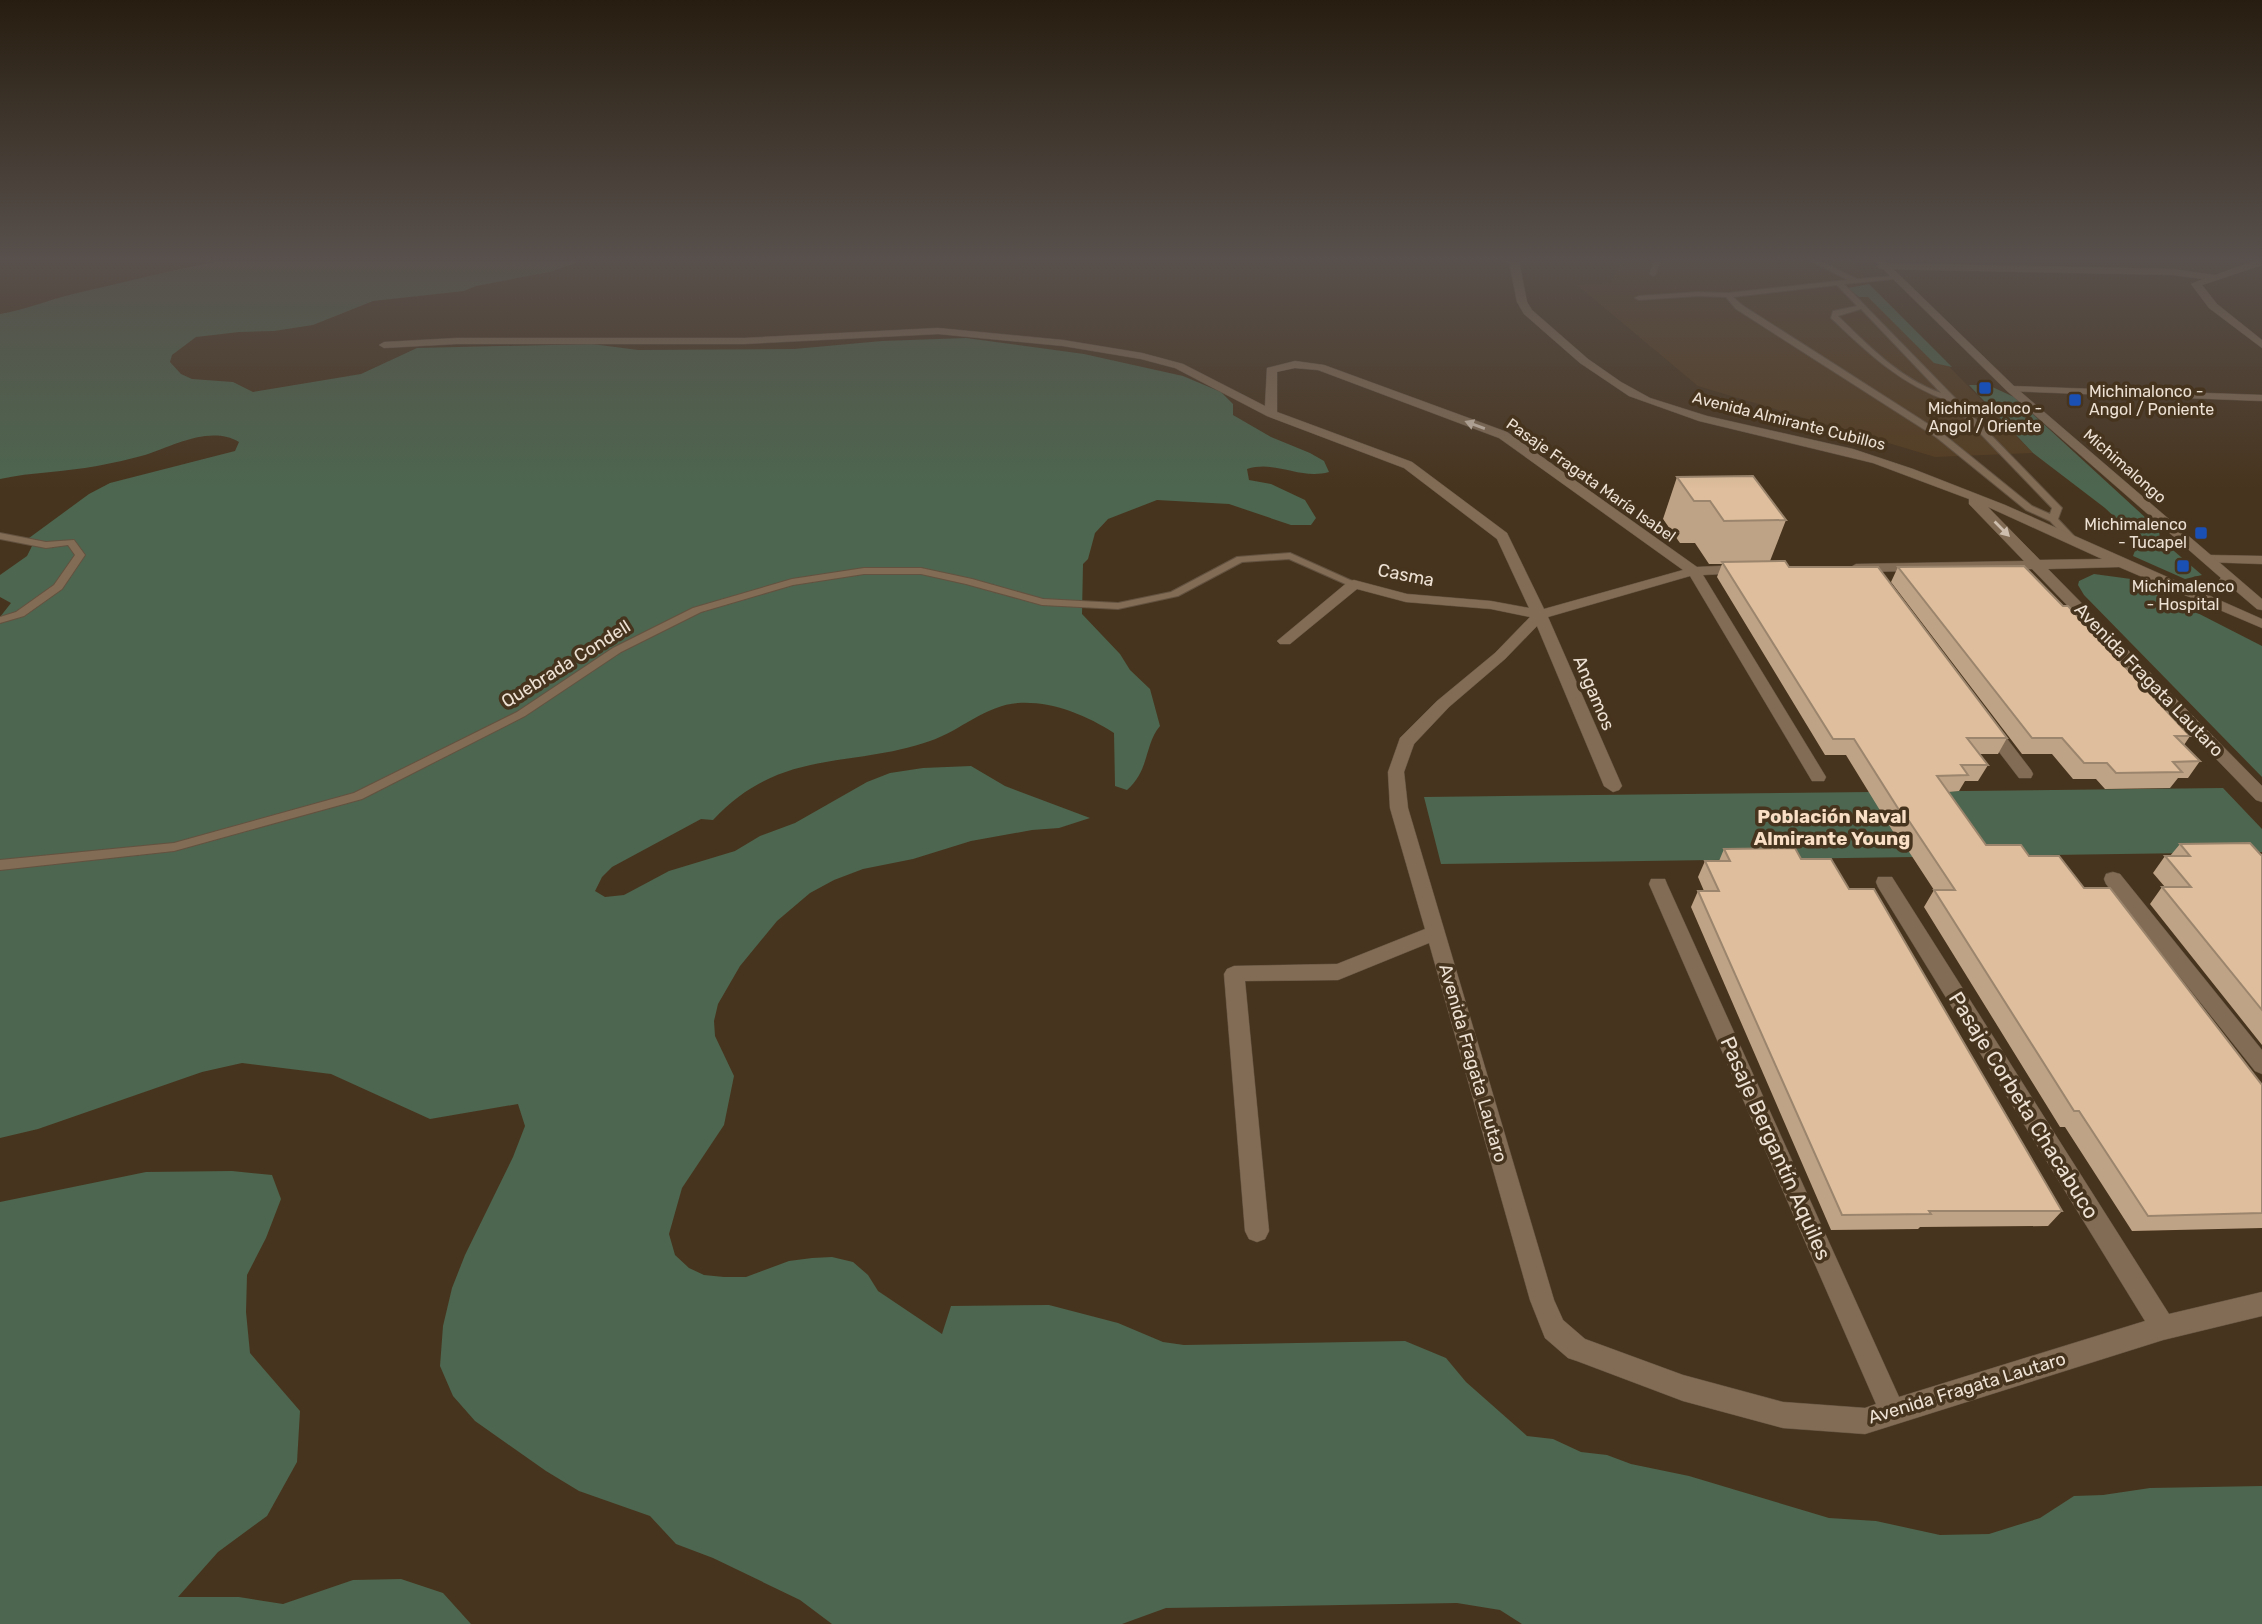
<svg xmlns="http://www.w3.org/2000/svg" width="2262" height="1624" viewBox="0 0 2262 1624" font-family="Rubik,sans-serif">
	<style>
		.built { fill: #543c20 }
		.green { fill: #4d664f }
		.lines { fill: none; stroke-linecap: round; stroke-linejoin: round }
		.service-casing { stroke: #635240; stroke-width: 2 }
		.minor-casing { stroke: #635240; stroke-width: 1 }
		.secondary-casing { stroke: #635240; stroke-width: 1 }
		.service { fill: #826c55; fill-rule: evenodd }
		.minor { fill: #826c55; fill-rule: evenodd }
		.secondary { fill: #826c55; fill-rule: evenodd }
		.wall { fill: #bfa386 }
		.building { fill: #debe9c; stroke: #9b856d; stroke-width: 2 }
		.oneway { fill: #cdbeae }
		.transit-dot { fill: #1a4fb4; stroke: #47341e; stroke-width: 2.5 }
		.labels { text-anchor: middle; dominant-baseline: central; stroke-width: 7; stroke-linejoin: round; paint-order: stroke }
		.far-poi-label { font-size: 16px; fill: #ede1d4; stroke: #47341e }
		.far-street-label { font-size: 16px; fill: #ede1d4; stroke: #47341e }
		.street-label { font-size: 18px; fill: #ede1d4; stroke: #47341e }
		.neighbourhood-label { font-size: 19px; font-weight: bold; fill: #f8dfc5; stroke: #47341e }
		.near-street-label { font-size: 21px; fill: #ede1d4; stroke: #47341e }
	</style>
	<rect width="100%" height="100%" fill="#47341e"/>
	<path class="built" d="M1621,261H1853L1869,284L2033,453L1935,457L1698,386L1577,285L1611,283Z"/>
	<path class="green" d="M221,261H580L553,271L476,286L464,291L373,301L313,325L274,331L239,332L196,337L172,355L170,362L181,374L192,379L233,382L253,392L361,374L417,348L592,344L638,350L794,349L882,341L966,338L1084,354L1183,376L1221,392L1233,404V415L1271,437L1310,453L1324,461L1329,472C1300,480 1276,460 1247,469L1249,480L1271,484L1305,500L1316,518L1311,525H1291L1229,504L1157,500L1108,519L1095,533L1088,559L1083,564L1082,614L1120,654L1130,670L1150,689L1160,726C1144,745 1150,770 1127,790L1115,786L1114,733C1086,715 1052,701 1018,703C986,705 960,731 930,741C850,769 781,747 713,820L701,819L612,867L602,877L595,891L605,897L624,895L669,871L735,851L760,836L795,823L867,782L890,773L923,768L971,766L1005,786L1090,818L1059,828L1032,830L971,841L913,859L863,869L834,880L810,893L777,921L740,966L718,1004L714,1021L715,1036L734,1076L724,1125L682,1188L669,1234L675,1255L689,1268L704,1275L724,1277H746L789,1261L812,1258L832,1257L853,1262L868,1275L878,1291L942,1334L951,1306L1049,1305L1118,1323L1163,1342L1184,1345L1405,1341L1446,1358L1466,1382L1527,1436L1553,1439L1581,1452L1607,1455L1631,1464L1689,1476L1829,1518L1876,1521L1940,1535L1989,1534L2040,1518L2074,1496L2103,1495L2150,1488L2262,1486V1624H1522L1500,1610L1457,1603L1166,1608L1122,1624H832L800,1600L713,1558L676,1544L650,1516L579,1491L546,1471L475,1421L453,1396L440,1366L443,1326L452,1288L465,1255L513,1157L525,1126L518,1104L430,1119L331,1074L242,1063L202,1072L38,1129L0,1138V617L11,603L0,597V575L27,556L32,546L29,538L89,494L110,483L235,451L239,442C210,425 173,446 145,455C130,459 113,463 97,466C65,472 32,472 0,479V314C25,310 48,300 73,294C122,283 171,270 221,261Z
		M1869,284L1952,367L1934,363L1868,297H1859L1848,288Z
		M1969,385H1988L2014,397L2159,530L2160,539L2202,575L2185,579L2133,556L2139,540L2105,508L2033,453Z
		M2094,574L2131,579L2262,646V777L2084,595L2078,585L2079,581Z
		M2223,788L2262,829V852L1441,864L1424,797Z
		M232,1171L272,1175L281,1199L266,1238L247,1275L246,1312L250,1353L300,1411L297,1462L267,1516L218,1552L178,1597H239L283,1604L353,1580L401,1579L443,1593L471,1624H0V1202L146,1172Z"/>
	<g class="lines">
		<defs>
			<path id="service" d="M1654,261H1660L1656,274L1653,276L1650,274Z
				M1811,261H1820L1857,279L1895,276L1896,277L1893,279L1844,284L2060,506L2062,508L2058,519L2074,536V540H2068L2050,521L2026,510L1936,437L1736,309L1726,297L1698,296L1639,300L1635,298L1639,296L1698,292L1728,293L1848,280ZM1837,285L1857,306L1833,311L1831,318C1867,352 1901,385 1949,401L2052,508L2050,514L2032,506L1942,433L1742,305L1733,297ZM1861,309L1941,393C1900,379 1868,345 1838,316Z
				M0,533L46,542L74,540L85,555L62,589L24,616L0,623V617L16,612L54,585L75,555L68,545L46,548L0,539Z
				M1290,553L1359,584L1358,586H1350L1289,559L1242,562L1178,596L1118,609L1042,605L966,584L921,574H864L793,585L701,612L621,652L525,716L362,799L174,851L0,870V860L174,843L354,793L517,712L613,648L693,608L792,579L864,568H921L972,579L1043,599L1118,603L1171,592L1237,557Z"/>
			<path id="minor" d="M1509,261H1519L1527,302L1532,310L1588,359L1621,382L1650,398L1707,416L1853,449L1913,469L2005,505L2262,619V628L2119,567L2048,569L2262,786V802L2256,800L2032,569L1856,572L1849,568L1856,564L2024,561L1969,504V499L1873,463L1699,421L1629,396L1580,363L1524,314L1517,302ZM1988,507L2102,559L2040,560Z
				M2254,261H2262V265L2202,285L2217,304L2262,340V348L2209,308L2191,284L2203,279L2173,275L1881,269L1876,266L1881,263L2173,269L2215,275Z
				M938,328L1063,340L1142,353L1183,364L1265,406L1267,368L1295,361L1324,365L1507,432L1697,567L1741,565L1748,569L1741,573L1703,575L1826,777L1824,781H1812L1690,576L1548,617L1622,786L1619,790L1613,792L1604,786L1537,626L1505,659L1449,707L1414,744L1404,772L1408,808L1554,1300L1563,1320L1585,1339L1683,1375L1783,1402L1865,1408L1876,1404L1649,884L1651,879H1665L1667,884L1899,1397L2145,1321L1878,887L1876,882L1878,877H1892L2169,1314L2262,1292V1316L2163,1340L1865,1434L1783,1428L1683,1401L1577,1361L1568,1358L1545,1338L1530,1300L1429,943L1338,980L1245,981L1269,1231L1265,1239L1257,1242L1249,1239L1245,1231L1224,974L1227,969L1234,966L1337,964L1425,929L1390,808L1388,772L1400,738L1437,701L1495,653L1530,617L1491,609L1406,602L1357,589L1290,644H1280L1277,641L1349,581L1354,580L1407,594L1491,601L1529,608L1497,539L1404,468L1267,416L1175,368L1141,359L1063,346L938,334L744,344H457L384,348L379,345L384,342L457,338H744ZM1295,368L1318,370L1499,438L1683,570L1544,609L1507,533L1412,462L1277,412V372Z
				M2011,386L2262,395V401L2007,391V387Z
				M2209,555L2262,556V564L2204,562V556Z
				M1989,722L1995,723L2031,770L2033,774L2031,778H2019L1983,731L1981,727Z
				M2113,872L2120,874L2262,1050V1074L2255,1071L2106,884L2104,879L2106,874Z"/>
			<path id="secondary" d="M1875,261H1885L2015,387L2262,599V610L2257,609L2230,586L2217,594L2182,593V587L2213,586L2221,578L2007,391Z"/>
		</defs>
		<use href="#service" class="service-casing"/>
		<use href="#minor" class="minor-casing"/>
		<use href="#secondary" class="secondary-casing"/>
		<use href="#service" class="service"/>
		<use href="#minor" class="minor"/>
		<use href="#secondary" class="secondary"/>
	</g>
	<path class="wall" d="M1677,477L1786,520L1770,561L1789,567L2007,738L1998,754H1979L1988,765L1978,781H1965L1959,791L1948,792L1986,845L2029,856L2084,888L2262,1085V1228L2132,1231L2065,1127H2060L1924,907L1934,890L1900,838H1897L1846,755H1825L1717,577L1722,564H1709L1695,543H1680L1663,519Z
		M1898,567L2190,736L2184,745L2200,761L2188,778H2178L2170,788L2105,789L2096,779H2073L2052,754H2022L1891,582Z
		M2180,844L2262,855V1045L2150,904L2162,887H2165L2153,873L2165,856H2170Z
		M1724,849L1801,859L1849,889L2062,1211L2048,1226L1920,1227L1918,1229L1831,1230L1691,907L1698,891H1704L1698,877L1705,861H1719Z"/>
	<path class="building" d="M1753,476L1786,520L1724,521L1710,501H1694L1677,477Z
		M1785,561L1789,567H1878L2007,738H1967L1988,765H1961L1968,775L1937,776L1986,845H2021L2029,856H2059L2084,888H2110L2262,1085V1213L2148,1216L2079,1111H2074L1934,890H1955L1909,821H1906L1854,739H1833L1722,562Z
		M2024,566L2063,606H2068L2190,736H2175L2200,761L2173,762L2182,772L2116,773L2107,763H2084L2062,738H2032L1898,567Z
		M2250,843L2261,855H2262V1010L2162,887H2191L2165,856H2190L2180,844Z
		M1795,848L1801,859H1831L1849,889H1874L2062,1211H1929L1931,1214L1842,1215L1698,891H1719L1705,861H1730L1724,849Z"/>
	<defs><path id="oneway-solid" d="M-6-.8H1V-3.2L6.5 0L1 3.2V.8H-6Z" transform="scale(1.75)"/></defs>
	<g class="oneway">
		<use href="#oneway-solid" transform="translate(1475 425) rotate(-160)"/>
		<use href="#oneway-solid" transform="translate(2002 529) rotate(45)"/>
	</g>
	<linearGradient id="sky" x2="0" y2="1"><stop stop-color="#271d10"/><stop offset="0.53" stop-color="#58504c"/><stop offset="1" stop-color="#58504c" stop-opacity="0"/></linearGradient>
	<rect width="2262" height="489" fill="url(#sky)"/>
	<g class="transit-dot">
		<rect x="1978" y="381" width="14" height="14" rx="3.5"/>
		<rect x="2068" y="393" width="14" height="14" rx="3.5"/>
		<rect x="2194" y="526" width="14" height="14" rx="3.5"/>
		<rect x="2176" y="559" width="14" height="14" rx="3.5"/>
	</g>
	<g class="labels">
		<g class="far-poi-label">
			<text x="2089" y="391" text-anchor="start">Michimalonco -<tspan x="2089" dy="18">Angol / Poniente</tspan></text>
			<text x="1985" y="408">Michimalonco -<tspan x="1985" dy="18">Angol / Oriente</tspan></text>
			<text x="2187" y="524" text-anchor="end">Michimalenco<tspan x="2187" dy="18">- Tucapel</tspan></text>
			<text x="2183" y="586">Michimalenco<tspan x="2183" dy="18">- Hospital</tspan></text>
		</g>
		<g class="far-street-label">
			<text transform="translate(1789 421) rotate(14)">Avenida Almirante Cubillos</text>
			<text transform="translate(2125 466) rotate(41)">Michimalongo</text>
			<text transform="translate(1591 480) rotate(35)">Pasaje Fragata María Isabel</text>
		</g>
		<g class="street-label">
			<text transform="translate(1406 575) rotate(11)">Casma</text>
			<text transform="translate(566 664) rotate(-32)">Quebrada Condell</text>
			<text transform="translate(2149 680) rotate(46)">Avenida Fragata Lautaro</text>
			<text transform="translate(1594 693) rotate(67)">Angamos</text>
			<text transform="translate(1473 1063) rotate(74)">Avenida Fragata Lautaro</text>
			<text transform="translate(1967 1388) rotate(-17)">Avenida Fragata Lautaro</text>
		</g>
		<g class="neighbourhood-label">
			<text x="1832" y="816">Población Naval<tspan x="1832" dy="22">Almirante Young</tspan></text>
		</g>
		<g class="near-street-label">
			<text transform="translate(2024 1105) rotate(58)">Pasaje Corbeta Chacabuco</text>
			<text transform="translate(1776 1148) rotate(66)">Pasaje Bergantín Aquiles</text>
		</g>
	</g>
</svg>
